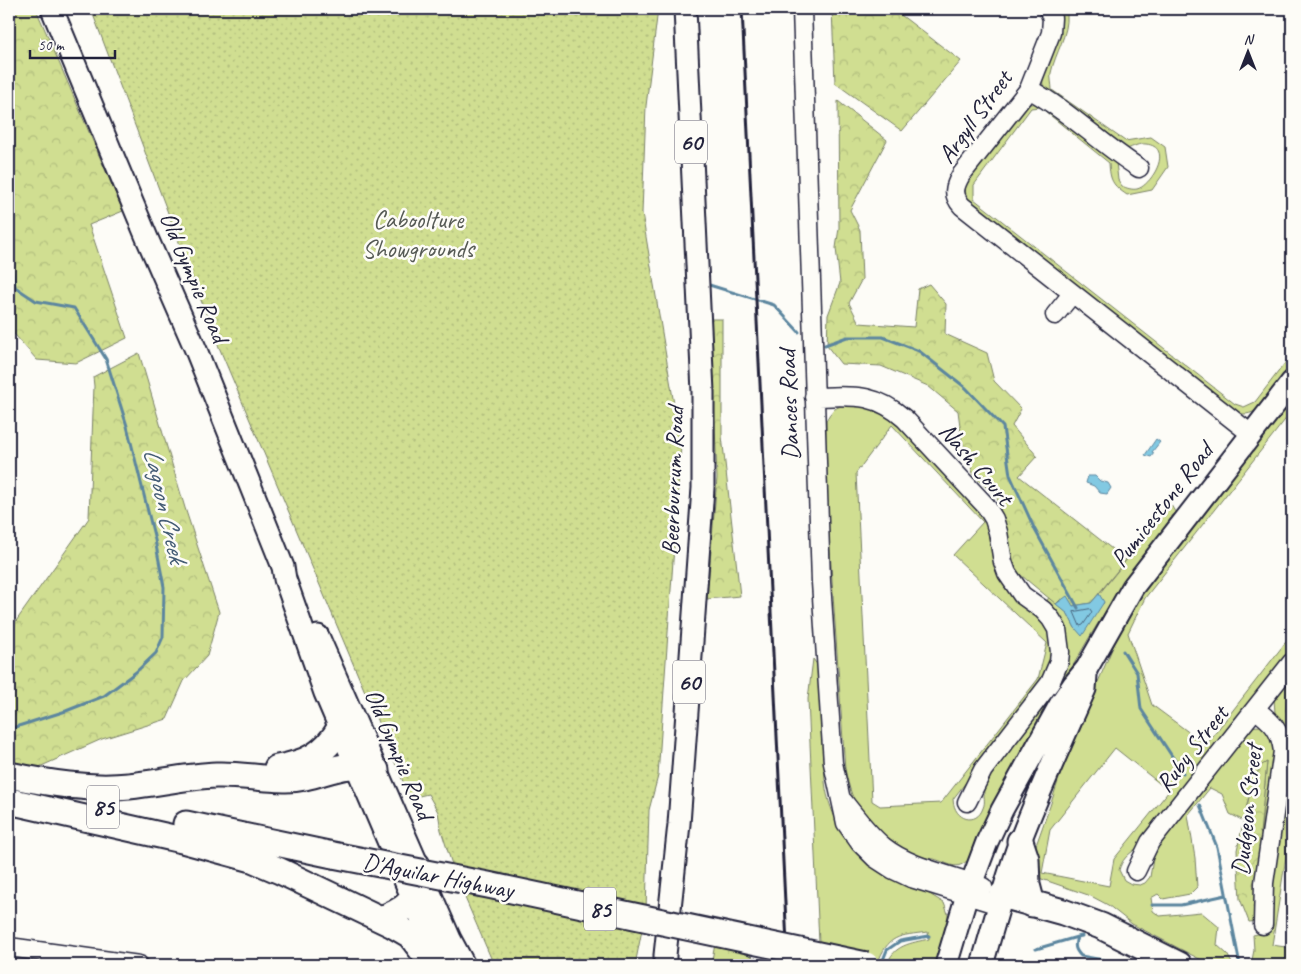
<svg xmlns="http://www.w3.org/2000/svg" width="1301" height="974" viewBox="0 0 1301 974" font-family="Caveat,sans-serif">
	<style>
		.green { fill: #d0de91; stroke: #798066; fill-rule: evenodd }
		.forest { fill: url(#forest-crowns); stroke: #798066 }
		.park { fill: url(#park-dots); stroke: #798066 }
		.water { fill: #82c9e2; stroke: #5c869f }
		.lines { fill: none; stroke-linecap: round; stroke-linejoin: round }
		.shore { stroke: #48657e; stroke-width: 1 }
		.stream { stroke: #5c869f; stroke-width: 3 }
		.minor-casing { stroke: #22223b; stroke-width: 21 }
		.major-casing { stroke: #22223b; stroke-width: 25 }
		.highway-casing { stroke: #22223b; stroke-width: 29 }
		.minor { stroke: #fdfcf7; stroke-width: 18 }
		.major { stroke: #fdfcf7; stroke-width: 21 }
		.highway { stroke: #fdfcf7; stroke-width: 25 }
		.rail { stroke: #22223b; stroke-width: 3 }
		.highway-bridge-casing { stroke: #22223b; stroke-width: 29; stroke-linecap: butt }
		.highway-bridge { stroke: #fdfcf7; stroke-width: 25 }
		.labels { text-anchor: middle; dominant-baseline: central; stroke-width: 5; stroke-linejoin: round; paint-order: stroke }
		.shield { fill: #fdfcf7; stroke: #646373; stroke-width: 1 }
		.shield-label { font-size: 24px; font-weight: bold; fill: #22223b }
		.street-label { font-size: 25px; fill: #22223b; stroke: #fdfcf7 }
		.park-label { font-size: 25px; fill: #565a55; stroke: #fdfcf7 }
		.water-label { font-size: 26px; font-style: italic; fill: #445c75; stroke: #fdfcf7 }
	</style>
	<defs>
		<pattern id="forest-crowns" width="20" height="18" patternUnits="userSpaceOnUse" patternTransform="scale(1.25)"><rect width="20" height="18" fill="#d0de91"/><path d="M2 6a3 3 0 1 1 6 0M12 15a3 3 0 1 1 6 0" fill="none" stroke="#b2be7e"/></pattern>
		<pattern id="park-dots" width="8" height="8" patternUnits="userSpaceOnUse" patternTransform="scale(1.25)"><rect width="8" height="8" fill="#d0de91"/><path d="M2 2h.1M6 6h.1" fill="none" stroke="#b2be7e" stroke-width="1.8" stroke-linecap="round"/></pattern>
	</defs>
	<rect width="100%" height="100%" fill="#fdfcf7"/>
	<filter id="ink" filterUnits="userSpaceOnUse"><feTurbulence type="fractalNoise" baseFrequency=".02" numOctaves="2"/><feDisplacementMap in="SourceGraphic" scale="10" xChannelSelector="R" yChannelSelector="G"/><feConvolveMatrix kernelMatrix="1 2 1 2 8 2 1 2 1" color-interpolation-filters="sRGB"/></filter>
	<g filter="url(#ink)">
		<path class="green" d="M1058,9H1061L1067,14C1069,34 1055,53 1051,73C1050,78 1052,84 1052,90L1125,141L1151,137L1165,147L1168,167L1152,190L1127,195C1112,185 1110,180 1109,163L1040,107L1031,108L974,185V199L1235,404L1244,407L1255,402L1292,354V366L1258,409C1250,415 1243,415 1234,412L966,199L965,185L968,178L1024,107L1029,104L1041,103L1116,162L1118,180L1122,186C1126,188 1132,190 1137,189C1151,186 1175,147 1146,144C1139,143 1133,147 1127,149L1047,92L1043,86C1039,59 1067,36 1058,9Z
			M1292,398V411L1152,589L1145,598L1128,633L1152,705L1206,745L1292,634V650L1136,849C1127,855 1122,860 1119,870L1124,880L1131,884L1140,885L1145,883L1150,877L1153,859L1162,839L1251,727C1266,724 1267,728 1276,739L1265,835L1260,834L1267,762C1252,771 1247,805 1244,821L1230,814L1222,794L1210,788L1188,815L1195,858L1197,887L1190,894L1163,899L1158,894L1151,898L1153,911L1160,916L1201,912L1219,927L1217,945L1227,954L1233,965H1211L1132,924L1108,905L1091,896L1033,876L1035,848L1050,806L1065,760L1123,623L1145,586ZM1115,748L1169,791L1114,859L1109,886L1042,873L1050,830Z
			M856,404L887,412L987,516L997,560L1050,626L1055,656L1042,684L953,799C954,821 977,826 983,808C986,802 983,795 984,788C985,783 987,778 989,773L1067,646C1066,625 1060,617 1047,601L1049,597L1068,614L1075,628L1104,603L1099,594L1171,505L1175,512L1108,607L1089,638L997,797L969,859C956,872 949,863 934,859C928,858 921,858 915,855C888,846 864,821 852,795C849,787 847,778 845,769L825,478L826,421C833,406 841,405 856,404ZM892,425L983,522L953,555L1047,643L1038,679L941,803L880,806L872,801L856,473Z
			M813,659L819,667L825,782C827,800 833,815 842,831L923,890L944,903L948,914V922L937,965H887C893,945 911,943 929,939L928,932C899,936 888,934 877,965H820L808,699Z
			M1292,672V692L1287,700L1286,711L1292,720V819L1272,945L1292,948V965H1251L1254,950L1253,935L1267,932L1286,731L1275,713L1274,699Z"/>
		<path class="forest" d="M9,9H36L123,211L89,225L127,338L76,363L37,360L9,328Z
			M832,9H893L961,61L902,131L835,83Z
			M838,101L887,140L850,210L860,230L862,279L849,303L859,323L914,327L918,289L929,284L946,304L945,334L987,353L994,381L1021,409L1012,426L1037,456L1019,476L1126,560L1091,603L1073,606L1061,599L1056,604L1016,571L997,497L974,476L962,441L958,411L928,386L881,366L841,364L827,346L828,315L840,283L836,248L839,228Z
			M711,319H722V436L740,596L707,599L717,478Z
			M139,353L185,508L219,612L207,656L184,681L167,719L102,739L37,768L9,763V631L89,518L94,386L93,377Z
			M1267,762L1260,833L1265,835C1254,863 1258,891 1260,921L1249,922L1240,899L1237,850L1250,793L1260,766Z
			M715,944L752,956L755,965H711Z"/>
		<path class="park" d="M91,9H658L646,106L642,213L681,446L658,776L649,810L646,910L635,965H494L456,877L441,830L438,812L428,794L410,798L216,340Z"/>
		<path class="water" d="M1156,439L1160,442L1152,452L1154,453L1151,457L1145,455Z
			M1088,476H1095L1100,481L1108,483L1111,488L1107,494L1100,493L1094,486L1086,483Z
			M1099,594L1104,602L1082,636L1075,628L1068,614L1056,604L1067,596L1073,606L1091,603Z"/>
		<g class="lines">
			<path class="shore" d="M1090,609L1092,612L1083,625L1080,626L1074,612Z"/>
			<path class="stream" d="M9,251L15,287L36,301L74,308L106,359L127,426L155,540L164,587L163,637L156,653L136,672L104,696L66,711L9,729
				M706,284L774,305L799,332
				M825,345L847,337H883L919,351L966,388L1003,427L1010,475L1035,530L1078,608
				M1123,651L1137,673L1141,709L1183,773
				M1200,805L1217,847L1240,965
				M1152,905H1181L1226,895
				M1082,936L1077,937C1074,946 1075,950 1081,956L1130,965
				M1036,949L1077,937
				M881,965L887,950L900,941L929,936"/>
			<defs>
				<path id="minor" d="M802,9L821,582L833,763L846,823L860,843L875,858L892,869L911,878L999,905
					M1048,9L1052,18L1051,33L1029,89L961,175C954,187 952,195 962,206L1251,434
					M1029,89C1069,111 1101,144 1139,168
					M1055,315L1072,294
					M814,397C852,396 874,392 905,419L986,506L994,519L998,532L1003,562L1007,573L1022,595L1043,610L1051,619L1057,629L1060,652L1059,662L1050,683L983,770L967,802
					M1255,709C1272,722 1280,729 1283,751L1264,883L1263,925
					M843,801C856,817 868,834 884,847C912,869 951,874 983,887
					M1136,871L1150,842L1292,662
					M9,947L139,965"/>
				<path id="major" d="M52,9L147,238L196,350L283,567L285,579L325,693L441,965
					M318,636L450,939L464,965
					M665,965V955L679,824L703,488V392L685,9
					M946,965L967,895L987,842L1002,810L1061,703L1074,684L1087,668L1133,587L1292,382
					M982,965C994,923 1005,882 1020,841C1040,789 1063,739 1085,689L1086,675"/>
				<path id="highway" d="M277,768C307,763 325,754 340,728
					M9,775C48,783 89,790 129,786C158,783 187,776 216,775C239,774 261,779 284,779C320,780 341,757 376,770
					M9,801L182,840L252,859L280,871L393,925L410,935L433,965
					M186,824L333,855
					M1020,841L1026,859L1027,885L1032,904
					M1002,895L1063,912L1101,926L1179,965
					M381,919C414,906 416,899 417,865"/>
			</defs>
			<use href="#minor" class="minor-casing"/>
			<use href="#major" class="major-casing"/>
			<use href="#highway" class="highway-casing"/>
			<use href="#minor" class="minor"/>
			<use href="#major" class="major"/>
			<use href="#highway" class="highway"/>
			<path class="rail" d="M742,9L788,965"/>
			<defs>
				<path id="highway-bridge" d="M333,855L488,885L866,965"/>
			</defs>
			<use href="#highway-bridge" class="highway-bridge-casing"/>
			<use href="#highway-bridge" class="highway-bridge"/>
		</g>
	</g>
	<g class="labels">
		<g class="shield">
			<rect x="675" y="120.5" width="32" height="43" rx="4"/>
			<rect x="673" y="660.5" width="32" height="43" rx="4"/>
			<rect x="87" y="785.5" width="32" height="43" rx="4"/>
			<rect x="584" y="887.5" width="32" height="43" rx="4"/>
		</g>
		<g class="shield-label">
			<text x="691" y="142">60</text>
			<text x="689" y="682">60</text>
			<text x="103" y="807">85</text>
			<text x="600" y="909">85</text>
		</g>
		<g class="street-label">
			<text transform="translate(975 117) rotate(-54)">Argyll Street</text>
			<text transform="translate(194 277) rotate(67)">Old Gympie Road</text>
			<text transform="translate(789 405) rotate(-92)">Dances Road</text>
			<text transform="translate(976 464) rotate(50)">Nash Court</text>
			<text transform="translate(673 481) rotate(-88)">Beerburrum Road</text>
			<text transform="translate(1162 505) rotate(-52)">Pumicestone Road</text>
			<text transform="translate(1192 749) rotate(-52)">Ruby Street</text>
			<text transform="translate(399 754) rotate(67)">Old Gympie Road</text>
			<text transform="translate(1247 810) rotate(-84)">Dudgeon Street</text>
			<text transform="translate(438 876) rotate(11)">D'Aguilar Highway</text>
		</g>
		<g class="park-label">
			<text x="418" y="220">Caboolture<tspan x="418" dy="29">Showgrounds</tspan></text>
		</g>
		<g class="water-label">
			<text transform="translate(165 505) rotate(77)">Lagoon Creek</text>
		</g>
	</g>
	<rect width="1301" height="974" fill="none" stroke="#fdfcf7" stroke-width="30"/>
	<rect x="15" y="15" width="1271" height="944" fill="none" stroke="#22223b" stroke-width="2" filter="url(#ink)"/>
	<g transform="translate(1248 52)" stroke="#fdfcf7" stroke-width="4" paint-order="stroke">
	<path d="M0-4L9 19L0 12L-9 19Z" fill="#22223b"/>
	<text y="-8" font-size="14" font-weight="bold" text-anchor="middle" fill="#22223b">N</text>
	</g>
	<path d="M30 50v8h85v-8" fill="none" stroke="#22223b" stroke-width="2.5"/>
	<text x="38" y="50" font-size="15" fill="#22223b" stroke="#fdfcf7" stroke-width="4" paint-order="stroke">50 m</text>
</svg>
